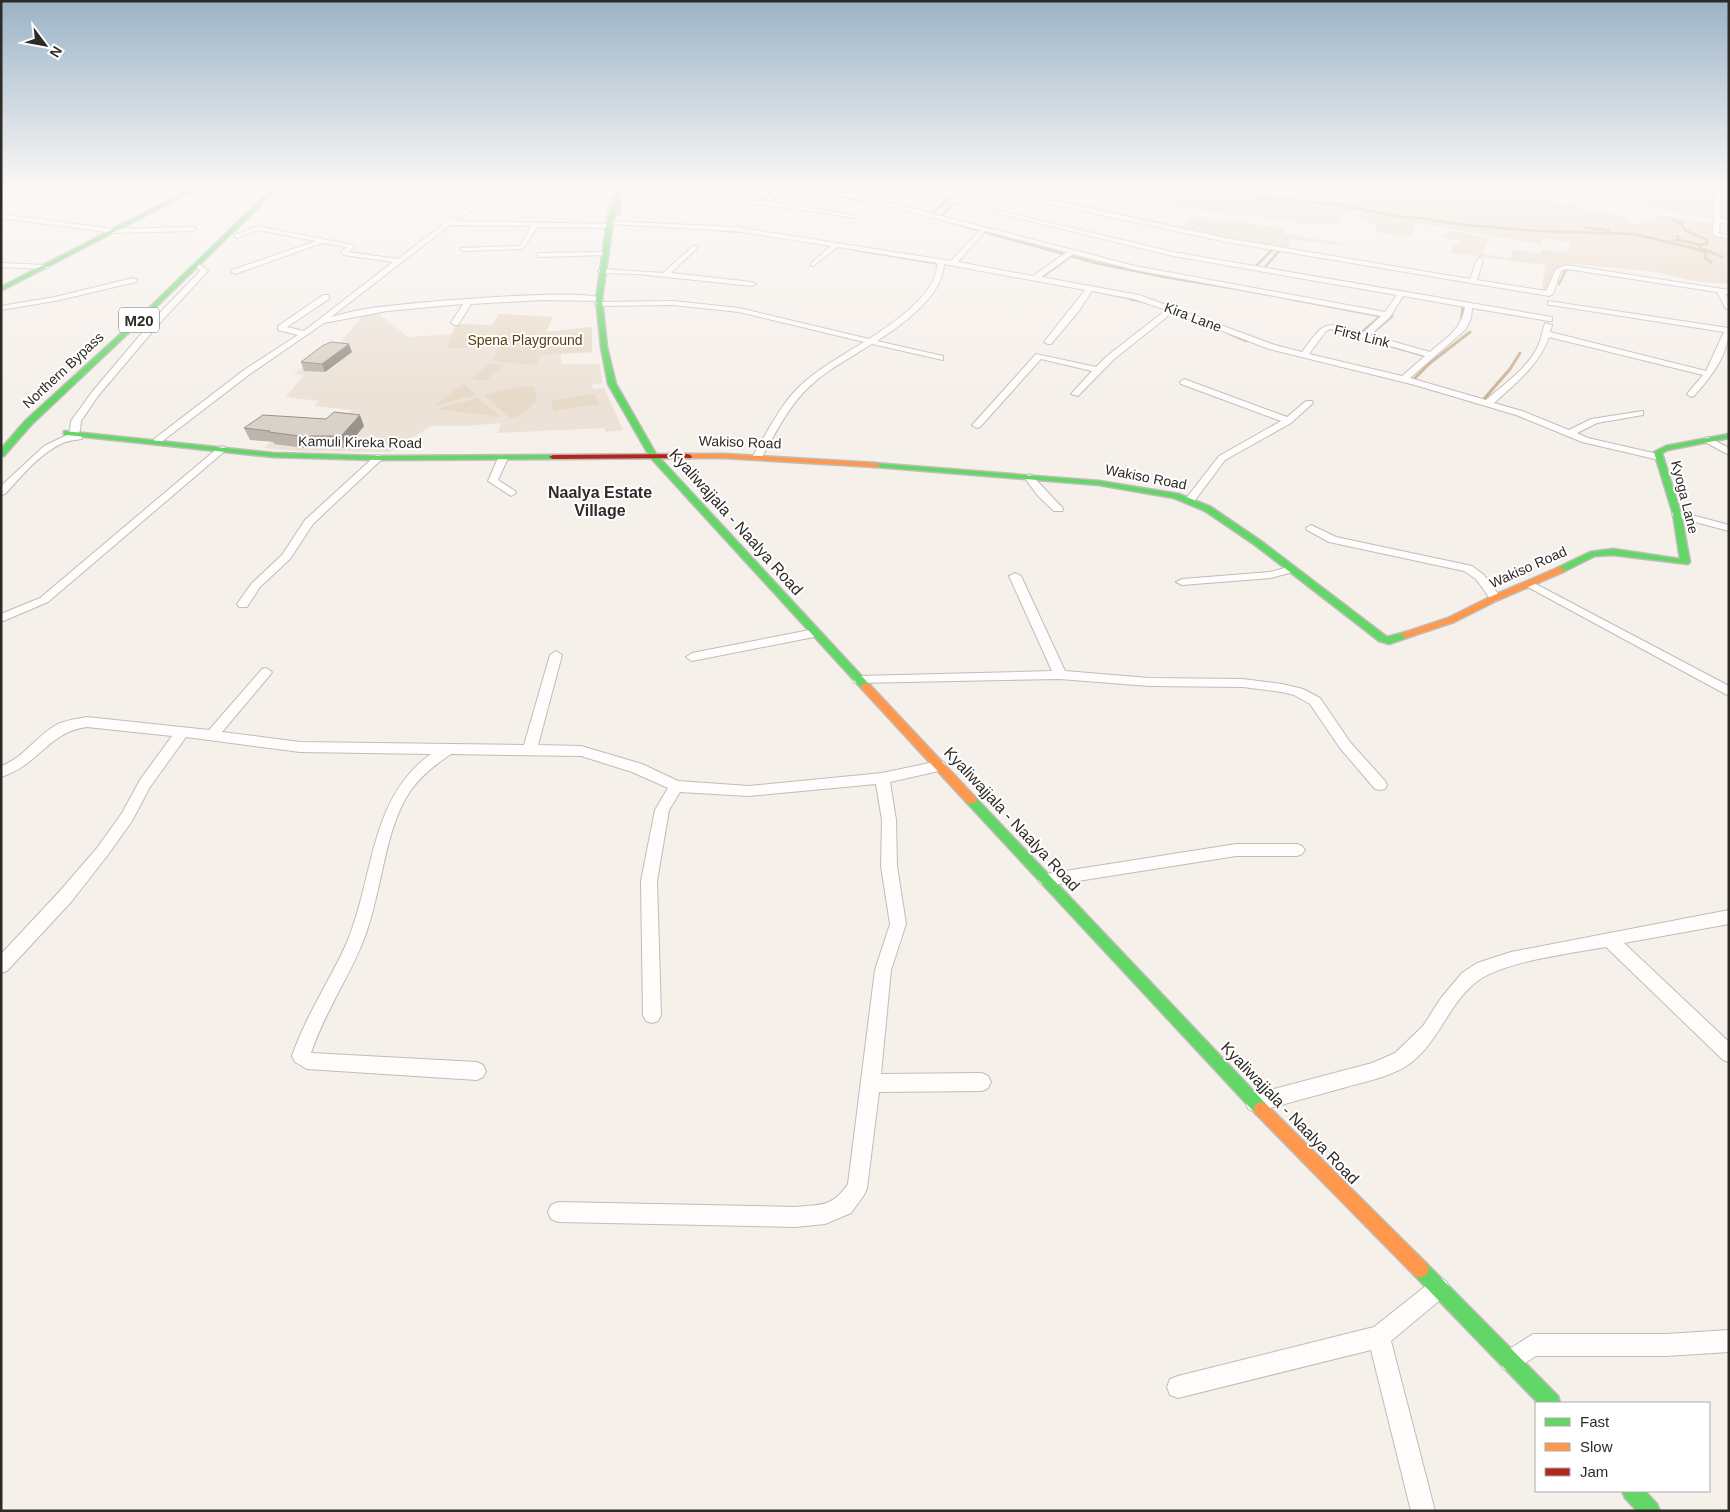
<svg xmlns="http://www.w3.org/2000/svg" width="1730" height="1512" viewBox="0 0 1730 1512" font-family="Arial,sans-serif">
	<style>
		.built { fill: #ece2d7 }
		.green { fill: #e8dac9 }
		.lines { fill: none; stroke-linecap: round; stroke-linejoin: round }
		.stream-far1 { stroke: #c8b295; stroke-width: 2.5 }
		.stream { stroke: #c8b295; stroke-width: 3 }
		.street-casing { stroke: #c0bcb8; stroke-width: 2 }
		.fast-casing { stroke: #c0bcb8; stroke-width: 3 }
		.slow-casing { stroke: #c0bcb8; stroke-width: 3 }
		.jam-casing { stroke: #c0bcb8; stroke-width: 3 }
		.street { fill: #fefdfc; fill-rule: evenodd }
		.fast { fill: #63d668; fill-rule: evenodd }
		.slow { fill: #ff974d; fill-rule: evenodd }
		.jam { fill: #b3261e; fill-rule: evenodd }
		.wall { fill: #bbb5ab }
		.shaded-wall { fill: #99938b }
		.building { fill: #dad2c7; stroke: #99938b }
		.labels { text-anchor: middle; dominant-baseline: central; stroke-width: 4; stroke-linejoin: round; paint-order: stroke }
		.far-street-label { font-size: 14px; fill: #2e2b27; stroke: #fff }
		.far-park-label { font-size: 14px; fill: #5d3f0d; stroke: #fff }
		.shield { fill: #fff; stroke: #6d6b68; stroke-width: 1 }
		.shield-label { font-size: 15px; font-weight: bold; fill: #2e2b27 }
		.far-quarter-label { font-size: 16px; font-weight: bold; fill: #2e2b27; stroke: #fff }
		.street-label { font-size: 16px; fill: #2e2b27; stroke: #fff }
	</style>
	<rect width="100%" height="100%" fill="#f6f0ea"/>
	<path class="built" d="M376,312L408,337L452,334L456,324L492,325L499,314L553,317L546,332L592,327V352L561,354V364H599L603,383L592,384L593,389L604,388L623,430L606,432L604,428L498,433L501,423L465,426H431L390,452L297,451L264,448L293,424L328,428L352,410L314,406L319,401L286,397L304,375L293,374L340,343L364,314Z"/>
	<path class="green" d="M1110,186H1396L1571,204C1589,215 1617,209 1633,224L1652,219L1654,216L1716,223V230L1729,236V284L1693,281L1657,272L1564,263L1560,270L1555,274L1553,295L1542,289L1545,265L1451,253L1452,246L1461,241L1442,238L1449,230L1489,238L1483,254L1509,258L1514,249L1540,254L1543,249L1566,253L1571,243L1543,239L1541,244L1417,223L1410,238L1375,232L1376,224L1357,220L1364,211L1354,209L1339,217L1336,224L1303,223L1271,218L1214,213L1126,195L1133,192Z
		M1651,186H1695L1729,191V222L1650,208Z
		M982,189L1074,202L1176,226L1185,225L1194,217L1239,221L1284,229L1285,234L1340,243L1342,245L1291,239L1288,249L1175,228L1123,216Z
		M499,314L553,317L546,332L592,327V352L540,355L536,365L497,362L493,358L502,344L472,342L466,348H447L456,324L492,325Z
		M489,364L504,365L486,381L471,379Z
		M464,383L475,395L434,406Z
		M517,387H535L536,401C528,409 522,417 510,418L484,395Z
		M595,394L599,404L554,411L551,401Z
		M478,398L501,417L437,409Z"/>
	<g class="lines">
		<path class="stream-far1" d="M733,186L837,196L872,202
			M1140,186L1342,205L1400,217L1422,218L1456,224L1539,231L1634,234L1700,250L1706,253L1705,258L1711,262
			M1267,186L1263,190L1270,197
			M1195,189L1219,192
			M763,201L773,190
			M774,201L778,194L783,191
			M608,211L615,186
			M933,213L955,193
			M619,214L621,201L627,186
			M941,216L964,193
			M1671,218L1682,224L1685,230L1707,240V244L1701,245
			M952,223L1096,263L1164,277L1256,292
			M1585,227L1609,231
			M717,230L743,232
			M1677,236L1679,240L1701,245L1700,248
			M1672,240L1683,241
			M1703,249L1722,257
			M856,250L941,264
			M1257,265L1272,250
			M1265,267L1279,251
			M1042,277L1071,256
			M1559,284L1566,270
			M1094,291L1137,300
			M1286,298L1298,300"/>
		<path class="stream" d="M1131,299L1145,302
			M1291,299L1381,316L1361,333
			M1457,305L1463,306L1461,324
			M1167,310L1215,328
			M1230,334L1246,341
			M1374,335L1373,332L1392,316
			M1391,346L1426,356
			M1413,380L1430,363L1470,332
			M1484,399L1510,369L1520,353"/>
		<defs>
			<path id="street" d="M72,186H82L1,207V203Z
				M498,186H505L455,221L610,224L613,226L610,228L537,227L523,249L463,251L461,250V248L520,246L531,226L450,225L331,317C345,313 358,310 372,308C403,303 585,287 603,299L602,301L542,300L471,304L458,325H455L451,323L463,304L387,311L324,323L250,374L160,443H154V439L244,370L298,335L278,330V326L323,295H329V299L287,327L304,331L393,262L344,255L341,252L347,247L322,243L235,274L231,272L232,270L316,241L258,230L237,238L235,237V235L257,226L353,245L354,248L348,252L398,259L446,222Z
				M755,186H775L856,194L1135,266L1385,312L1397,295L1173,256L947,201L950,199L1173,252L1552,317V321H1549L1472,308L1471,318L1466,329L1410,378L1486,400C1503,385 1525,370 1536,350C1541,341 1542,332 1545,323L1552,325L1550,332L1706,371L1724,332L1551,305H1548V301L1729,328C1729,354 1711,377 1694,396L1691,397L1687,394L1703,375L1549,337C1539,365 1516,383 1494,403L1522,411L1569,430L1591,419L1643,411V415L1597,423L1577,433L1588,438L1662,455V459L1659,460L1582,442L1516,415L1415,385L1269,349L1173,312L1113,360L1078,396L1071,394L1092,371L1041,359L980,427L977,428L972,425L974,423L1036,354L1096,367L1107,356L1166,310L1134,299L1092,291L1078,312L1051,344H1048L1044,342L1085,290L944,264C943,296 902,325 877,341L943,356V360L872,344C848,359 821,373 802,394C785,413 774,436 762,457L757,460L752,457C766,435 777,411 794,392C813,371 840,357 864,342L739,312L673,305L599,306L595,304L596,302L673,301L739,308L869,339C892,324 939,293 937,263L838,247L813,266L811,265V263L831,246L735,231L610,224L607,222L608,221L735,227L951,261L980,230L856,198ZM985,231L1067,252L1033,276L958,262ZM1073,254L1135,270L1381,316L1363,333C1324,322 1327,318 1302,352L1275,345L1139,295L1041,277ZM1403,296L1465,307C1461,330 1447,337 1430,352L1370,335L1390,317ZM1331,329L1425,356L1402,376L1309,354L1326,331Z
				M919,186H937L1046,199L1226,238L1470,279L1477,260L1480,258L1483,260L1477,280L1546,291L1556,269L1567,265L1729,290V294H1725L1729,300V309H1726L1717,292L1567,269L1561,271L1553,294L1549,296L1226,242L1046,203Z
				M1560,186H1566L1573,203H1569Z
				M1715,186H1721L1720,219L1729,220V224L1720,222L1719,234L1729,235V239L1713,235Z
				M617,194L768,201L859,216L856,218L768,205L615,197Z
				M1,214L113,229L193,227L196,229L193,231L114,233L1,218Z
				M693,246L698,247L671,273L752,282L756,284L752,286L638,274L602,273L598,271L602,269L663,273Z
				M605,252L608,254L607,255L539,257L536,255L539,253Z
				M197,262L208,271L158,325L98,396L81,421L80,431L76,434L82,435V439C76,440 70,440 63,443C40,453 22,476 5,494L1,495V486L44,446L67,435L70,430L71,421L92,392L152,321L200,271L194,264Z
				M1,263L45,265L49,267L45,269L1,267Z
				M133,278L137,280L136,282L55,301L1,310V306L55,297Z
				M1184,379L1287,417L1306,401H1312L1313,403L1291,423L1225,460L1193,503L1189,504L1184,501L1219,456L1281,421L1181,384L1180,382Z
				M1708,437L1729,448V455L1705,442V438Z
				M222,446L225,447V451L48,602L1,622V614L40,598L219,447Z
				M378,455L383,458L381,460L313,524L290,559L260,587L247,607H239L237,604L252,583L282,555L305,520L375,456Z
				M503,455L508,458L498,480L515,491L516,493L511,496L488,481L498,458Z
				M1029,474C1034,476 1055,501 1062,507L1063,509L1062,511H1054L1038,496L1024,477Z
				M1677,511L1729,525V531L1673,516L1672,514L1673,512Z
				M1311,525L1336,537L1472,566L1484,575L1501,598L1495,602L1491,600L1476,579L1464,571L1329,542L1307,530L1306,528Z
				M1292,566L1298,569L1296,571L1271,578L1182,585L1176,582L1182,579L1270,572Z
				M1015,573L1021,576L1065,671L1149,678L1243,679L1282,684L1303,689L1320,698L1350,742L1385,781L1387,785L1385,789L1380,790L1375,789L1340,748L1310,704L1294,695L1282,692L1243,687L1149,686L1060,679L855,683L853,680L859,676L1052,671L1009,576Z
				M1530,581L1729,686V696L1526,586L1524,584Z
				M815,629L819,630L821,633L819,636L692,661L686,657L692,653Z
				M556,651L562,655L538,745L581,746L642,764L678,781L749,786L882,773L939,761L944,762L946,766L944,770L939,771L890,782L896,820L897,866L906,924L891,970L881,1074L982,1073L988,1076L991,1082L988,1088L982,1091L879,1092L867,1188L864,1195L851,1213L825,1224L795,1227L558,1222L551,1219L548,1212L551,1205L558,1202L795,1207C822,1204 831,1208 848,1184L875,970L890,924L881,866L882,820L876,784L749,796L680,792L669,810L657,881L661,1015L658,1021L652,1023L646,1021L643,1015L641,881L655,810L668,788L632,772L581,756L451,754C436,764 422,775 411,790C384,828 382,894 364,939C349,978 324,1013 311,1053L477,1062L483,1065L486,1071L483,1077L477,1080L307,1069L295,1062L292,1056C306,1015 331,979 348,940C374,876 370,797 431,754L300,752L186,737L150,787L132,821L107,856L71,902L7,971L1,973V954L59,892L97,848L122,813L140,780L172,736L87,727C48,732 39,765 1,777V766C24,758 35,737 56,725C66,720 76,719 87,717L209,730L262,669L266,668L272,672L270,675L222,732L300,742L524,745L550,655Z
				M1236,844H1297L1302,846L1305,850L1302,854L1297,856H1236L1046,886L1041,884L1038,880L1041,876L1046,874Z
				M1729,910V924L1624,943L1729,1042V1062L1723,1060L1606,947C1573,953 1499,962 1475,983C1447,1006 1438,1044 1408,1065C1390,1077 1364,1082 1343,1088C1314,1096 1284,1104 1255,1112L1248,1109L1246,1103L1248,1097L1255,1094L1372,1063L1395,1053L1423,1026L1441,998L1462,973L1477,963L1511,952Z
				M1439,1277L1446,1281L1450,1288L1446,1295L1391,1341L1435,1511H1411L1371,1350L1178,1398L1170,1395L1167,1387L1170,1379L1178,1376L1374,1327L1432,1281Z
				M1729,1330V1352L1666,1356H1536L1511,1372L1503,1369L1500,1361L1503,1353L1533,1334H1666Z"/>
			<path id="fast" d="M196,186H202L1,291V287Z
				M275,186H280L155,308L31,425L4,456H1V449L25,421L151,306Z
				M619,186H623L613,222L602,299L607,347L616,384L656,454L870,685L871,687L870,689H862L650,457L608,384L601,347L596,299L607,222Z
				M64,431L273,453L378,456L553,455L557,457L553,459L378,460L273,457L67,435H64Z
				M1729,434V438L1668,450L1662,453L1681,514L1690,562L1688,564L1613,555L1595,556L1563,572H1557V568L1590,552L1613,549L1680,559L1673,514L1654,452L1666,446Z
				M873,463L1099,481L1179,494L1211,507L1261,541L1387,637L1406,632L1411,635L1409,637L1389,644L1379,641L1255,545L1205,511L1174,498L1099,485L876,467H873Z
				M971,796L975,797L1266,1104L1269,1109L1266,1114L1261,1116L1256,1114L967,803L965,800L967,797Z
				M1420,1260L1426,1263L1558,1396L1560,1403H1538L1414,1275L1411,1269L1414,1263Z
				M1622,1491H1645L1657,1504L1660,1511H1637L1625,1498Z"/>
			<path id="slow" d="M685,454H724L876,463L880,465L876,467L724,458H688L684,456Z
				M1560,567L1565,570L1563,572L1498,600L1454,622L1406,638L1401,635L1403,633L1448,618L1492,596Z
				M866,683L870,685L975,797L977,800L975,803H967L862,689L861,687L862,685Z
				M1261,1102L1266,1104L1426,1263L1429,1269L1426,1275L1420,1278L1414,1275L1256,1114L1253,1109L1256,1104Z"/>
			<path id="jam" d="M688,454L692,456L691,458L553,459L549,457L553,455Z"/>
		</defs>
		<use href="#street" class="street-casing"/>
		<use href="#fast" class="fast-casing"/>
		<use href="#slow" class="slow-casing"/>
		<use href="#jam" class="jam-casing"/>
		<use href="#street" class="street"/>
		<use href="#fast" class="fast"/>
		<use href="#slow" class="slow"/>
		<use href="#jam" class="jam"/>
	</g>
	<path class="wall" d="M352,352L325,372L304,371L301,362Z
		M326,419L364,426L346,448H304L274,444V442L250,440L244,428Z"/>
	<path class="shaded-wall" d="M349,344L352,352L325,372L322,364Z
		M360,415L364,426L346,448L341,436Z"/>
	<path class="building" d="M331,342L349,344L322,364L301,362L322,346Z
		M334,412L360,415L341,436H299L269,432L270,431L244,428L263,415L326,419Z"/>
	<linearGradient id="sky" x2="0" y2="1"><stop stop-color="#9bb3c7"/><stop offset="0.47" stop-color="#fbf8f6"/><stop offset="1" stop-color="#fbf8f6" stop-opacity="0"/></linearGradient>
	<rect width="1730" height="398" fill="url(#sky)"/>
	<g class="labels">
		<g class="far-street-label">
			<text transform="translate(1193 317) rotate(21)">Kira Lane</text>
			<text transform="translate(1362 336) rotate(14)">First Link</text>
			<text transform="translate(63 370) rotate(-43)">Northern Bypass</text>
			<text transform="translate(360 442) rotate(1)">Kamuli Kireka Road</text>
			<text transform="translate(740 442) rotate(2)">Wakiso Road</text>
			<text transform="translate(1146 477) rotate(11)">Wakiso Road</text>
			<text transform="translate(1685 497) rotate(76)">Kyoga Lane</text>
			<text transform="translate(1528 567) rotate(-24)">Wakiso Road</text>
		</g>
		<g class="far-park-label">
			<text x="525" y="340">Spena Playground</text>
		</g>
		<rect class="shield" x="119" y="307.5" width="40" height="25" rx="4"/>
		<g class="shield-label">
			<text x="139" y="320">M20</text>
		</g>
		<g class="far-quarter-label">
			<text x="600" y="492">Naalya Estate<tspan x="600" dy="18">Village</tspan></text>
		</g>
		<g class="street-label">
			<text transform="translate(736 522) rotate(48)">Kyaliwajjala - Naalya Road</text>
			<text transform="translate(1012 819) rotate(47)">Kyaliwajjala - Naalya Road</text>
			<text transform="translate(1290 1113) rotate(46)">Kyaliwajjala - Naalya Road</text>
		</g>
	</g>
	<rect width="1730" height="1512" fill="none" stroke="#2e2b27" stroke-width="5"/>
	<rect x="1535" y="1402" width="175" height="90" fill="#ffffff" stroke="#abaaa9"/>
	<rect x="1545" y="1418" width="25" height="8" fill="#63d668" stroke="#abaaa9"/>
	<text x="1580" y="1427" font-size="15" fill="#2e2b27">Fast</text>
	<rect x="1545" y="1443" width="25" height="8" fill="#ff974d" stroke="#abaaa9"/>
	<text x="1580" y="1452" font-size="15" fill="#2e2b27">Slow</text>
	<rect x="1545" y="1468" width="25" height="8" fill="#b3261e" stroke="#abaaa9"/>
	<text x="1580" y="1477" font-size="15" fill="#2e2b27">Jam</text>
	<g transform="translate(45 45) rotate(122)" stroke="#ffffff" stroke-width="4" paint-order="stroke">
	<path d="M0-4L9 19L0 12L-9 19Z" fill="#2e2b27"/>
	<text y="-8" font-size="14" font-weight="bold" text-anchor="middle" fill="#2e2b27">N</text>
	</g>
</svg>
